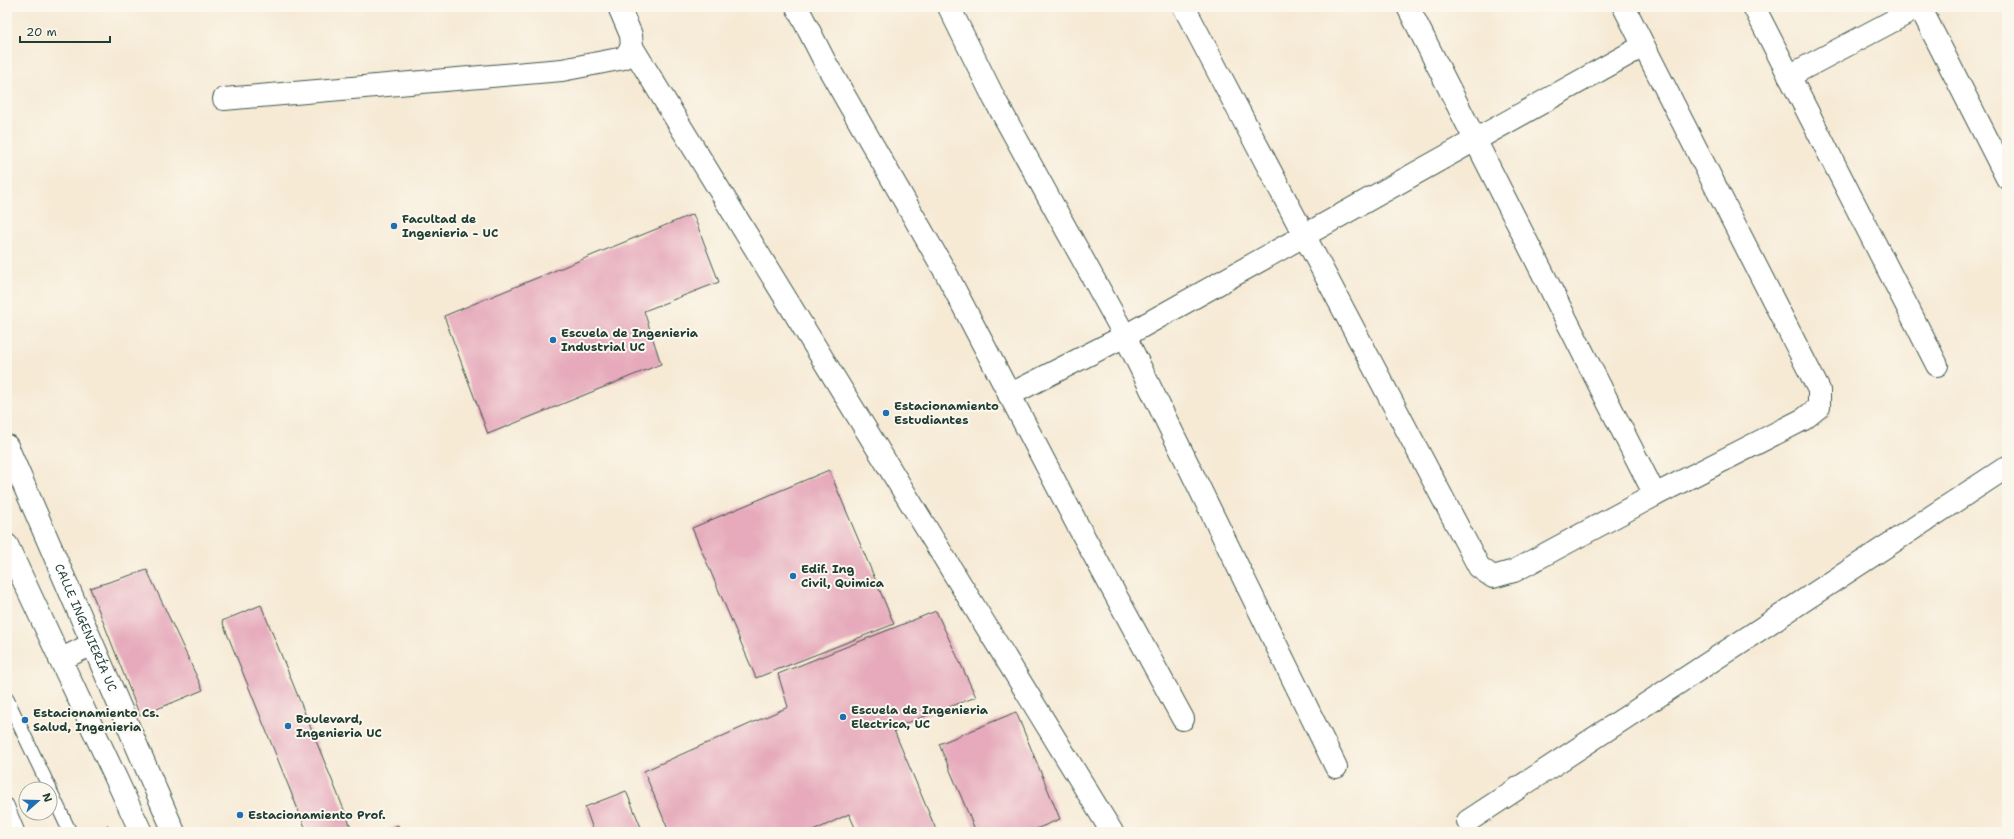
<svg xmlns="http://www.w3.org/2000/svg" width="2014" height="839" viewBox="0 0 2014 839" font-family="'Shantell Sans',sans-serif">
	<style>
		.building { fill: #e6aabc }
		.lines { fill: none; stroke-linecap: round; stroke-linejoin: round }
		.lane-casing { stroke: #3f574c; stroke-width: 15 }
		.street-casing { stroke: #3f574c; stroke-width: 24 }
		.path { stroke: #3f574c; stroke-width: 2.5; stroke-dasharray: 1 3; stroke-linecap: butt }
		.lane { stroke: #fff; stroke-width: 13 }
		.street { stroke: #fff; stroke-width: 22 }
		.poi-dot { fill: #1f6fb2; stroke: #fbf7ec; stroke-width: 1.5 }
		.labels { text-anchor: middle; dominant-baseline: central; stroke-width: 4; stroke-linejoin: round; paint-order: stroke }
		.poi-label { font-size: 12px; font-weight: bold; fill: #1f3d34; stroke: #fbf7ec; text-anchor: start }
		.street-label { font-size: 12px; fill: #1f3d34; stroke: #fbf7ec }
	</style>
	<rect width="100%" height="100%" fill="#fbf7ec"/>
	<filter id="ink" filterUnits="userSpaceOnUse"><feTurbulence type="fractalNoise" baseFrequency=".025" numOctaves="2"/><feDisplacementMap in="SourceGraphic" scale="8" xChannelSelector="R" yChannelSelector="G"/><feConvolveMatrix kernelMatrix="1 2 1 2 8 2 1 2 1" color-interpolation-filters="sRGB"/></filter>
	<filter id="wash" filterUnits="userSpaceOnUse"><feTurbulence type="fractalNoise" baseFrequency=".012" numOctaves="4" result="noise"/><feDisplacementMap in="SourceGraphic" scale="16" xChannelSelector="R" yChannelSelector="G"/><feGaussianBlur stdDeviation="0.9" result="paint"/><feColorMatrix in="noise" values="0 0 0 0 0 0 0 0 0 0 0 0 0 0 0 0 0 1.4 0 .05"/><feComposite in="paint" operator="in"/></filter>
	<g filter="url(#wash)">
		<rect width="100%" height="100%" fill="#f6ead5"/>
		<g id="blocks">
			<path class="building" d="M693,214L719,282L644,311L661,364L488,434L444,316Z
				M829,470L894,624L756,678L692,528Z
				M147,570L203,690L140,716L90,588Z
				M261,605L353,832H307L222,621Z
				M936,611L976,697L893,728L937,832H857L849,814L811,832H669L644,771L788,707L778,674Z
				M1016,712L1060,819L1029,832H976L939,744Z
				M626,791L643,832H594L585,807Z
				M398,825L401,832H381Z"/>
		</g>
	</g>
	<g filter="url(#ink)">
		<use href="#blocks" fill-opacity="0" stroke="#3f574c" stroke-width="1"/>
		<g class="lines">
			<defs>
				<path id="lane" d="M7,699L50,789
					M50,790L70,832
					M7,805L18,832"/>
				<g id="street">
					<path d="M797,7L825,62L946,273L1077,524L1183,719"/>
					<path d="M949,7L995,100L1125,336L1336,767"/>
					<path d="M1184,7L1479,567L1493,577L1514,571L1655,495L1804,419L1819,407V390L1624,7"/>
					<path d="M1408,7L1655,495"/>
					<path d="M1754,7L1937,365"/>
					<path d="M1920,7L2007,178"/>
					<path d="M632,47L1112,832"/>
					<path d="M1789,76L1919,7"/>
					<path d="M224,99L562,70L624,58L632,47L631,35L619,7"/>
					<path d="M1009,395L1125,336L1643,46"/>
					<path id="s1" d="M7,446L174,832"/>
					<path d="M7,545L141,832"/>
					<path d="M60,660L92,644"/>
					<path d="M1468,821L2007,467"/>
				</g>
			</defs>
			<use href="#lane" class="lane-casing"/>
			<use href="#street" class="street-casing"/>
			<path class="path" d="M97,832L109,825"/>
			<use href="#lane" class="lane"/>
			<use href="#street" class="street"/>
		</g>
	</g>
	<g class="poi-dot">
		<circle cx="394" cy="226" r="4"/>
		<circle cx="553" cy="340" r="4"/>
		<circle cx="886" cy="413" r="4"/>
		<circle cx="793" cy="576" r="4"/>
		<circle cx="843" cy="717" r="4"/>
		<circle cx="25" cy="720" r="4"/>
		<circle cx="288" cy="726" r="4"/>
		<circle cx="240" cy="815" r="4"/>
	</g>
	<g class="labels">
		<g class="poi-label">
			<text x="402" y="219">Facultad de<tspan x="402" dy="14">Ingenieria - UC</tspan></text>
			<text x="561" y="333">Escuela de Ingenieria<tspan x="561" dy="14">Industrial UC</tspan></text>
			<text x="894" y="406">Estacionamiento<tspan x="894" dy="14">Estudiantes</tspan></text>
			<text x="801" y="569">Edif. Ing<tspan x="801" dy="14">Civil, Quimica</tspan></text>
			<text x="851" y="710">Escuela de Ingenieria<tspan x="851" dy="14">Electrica, UC</tspan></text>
			<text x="33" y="713">Estacionamiento Cs.<tspan x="33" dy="14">Salud, Ingenieria</tspan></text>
			<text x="296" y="719">Boulevard,<tspan x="296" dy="14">Ingenieria UC</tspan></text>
			<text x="248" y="815">Estacionamiento Prof.</text>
		</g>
		<g class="street-label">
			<text stroke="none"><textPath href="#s1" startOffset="198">CALLE INGENIERÍA UC</textPath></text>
		</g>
	</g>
	<rect width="2014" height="839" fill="none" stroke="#fbf7ec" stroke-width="24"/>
	<g transform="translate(38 801) rotate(70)"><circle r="19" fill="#fbf7ec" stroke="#a3ada2"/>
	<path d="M0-3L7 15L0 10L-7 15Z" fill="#1f6fb2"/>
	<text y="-6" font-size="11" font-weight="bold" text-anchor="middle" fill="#1f3d34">N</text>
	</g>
	<path d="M20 36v6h90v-6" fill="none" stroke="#1f3d34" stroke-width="2"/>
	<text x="26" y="36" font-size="12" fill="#1f3d34" stroke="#fbf7ec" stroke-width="3" paint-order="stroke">20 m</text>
</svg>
